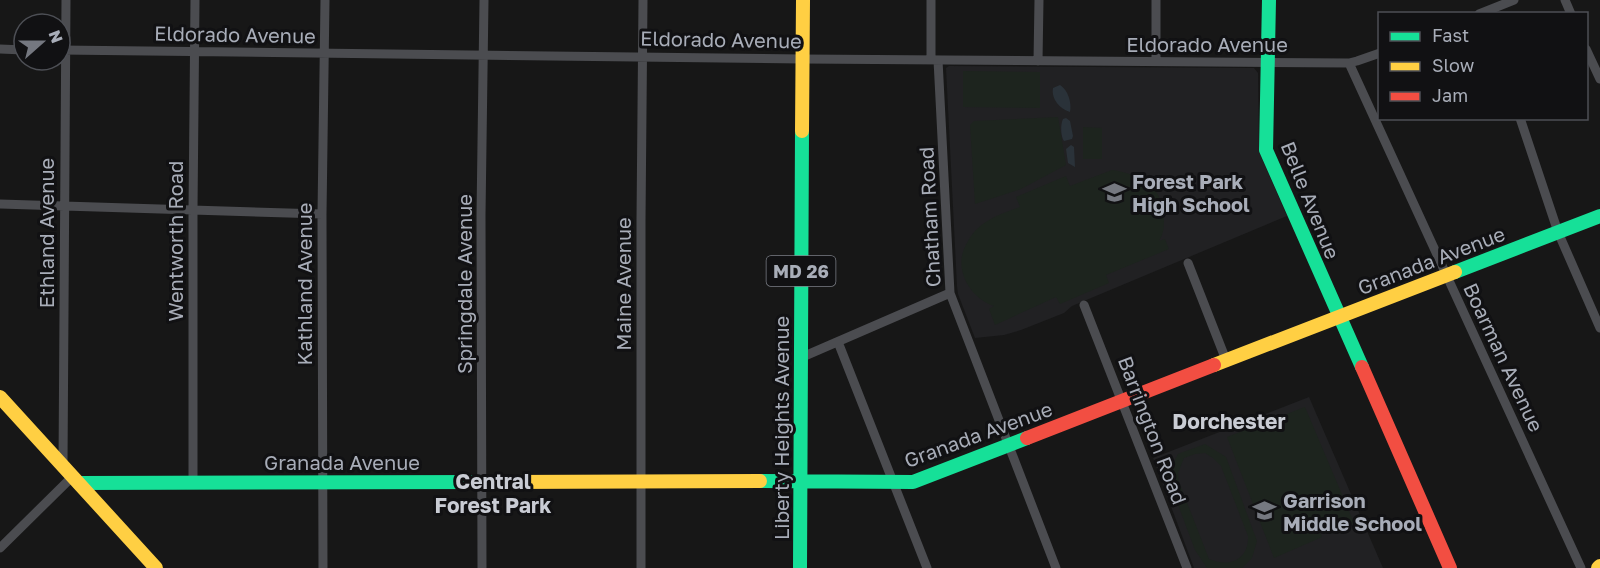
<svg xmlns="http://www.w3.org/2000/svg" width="1600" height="568" viewBox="0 0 1600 568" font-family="'Golos Text',sans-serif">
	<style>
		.built { fill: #212123 }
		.green { fill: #1d241e; fill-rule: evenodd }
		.water { fill: #2a3239 }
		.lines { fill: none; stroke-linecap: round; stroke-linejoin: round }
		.street { stroke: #4b4c50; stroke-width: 9 }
		.fast { stroke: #16e098; stroke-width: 14 }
		.slow { stroke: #ffcf43; stroke-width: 14 }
		.jam { stroke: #f24e42; stroke-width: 14 }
		.labels { text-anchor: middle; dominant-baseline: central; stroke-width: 6; stroke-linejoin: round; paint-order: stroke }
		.shield { fill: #111113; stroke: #7b7e86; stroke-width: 1.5 }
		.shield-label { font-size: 18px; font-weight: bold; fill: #a8adb8 }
		.street-label { font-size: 20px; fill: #a8adb8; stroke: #111113 }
		.poi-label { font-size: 20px; font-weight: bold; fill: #a8adb8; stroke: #111113; text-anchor: start }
		.neighbourhood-label { font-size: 21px; font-weight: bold; fill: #c9ccd4; stroke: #111113 }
	</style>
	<rect width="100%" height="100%" fill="#171717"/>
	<path class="built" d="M949,66L1254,68L1258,73L1259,152L1287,216L1072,306L1064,313L1021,330L1004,335L975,338L958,294L957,286L946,68Z
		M1309,397L1383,568H1194L1153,458Z"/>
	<path class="green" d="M963,71L1040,72V108L963,107Z
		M1058,117L1066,165L1021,189L975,204L970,125L974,121Z
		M1083,127L1102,128V159H1083Z
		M1112,170C1140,174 1163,186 1164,217C1164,226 1164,233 1159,241L1165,239L1169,249L1106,275L1109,283L1060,304L1056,297L995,325L989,309L994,306C974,300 958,277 962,256C963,248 970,237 975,231C987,218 1004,213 1020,207L1016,197L1066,176L1070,186Z
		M1305,407L1354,523L1340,529L1334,514L1316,521L1322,537L1274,558L1227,437Z
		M1205,444L1226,457L1257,541L1252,558L1242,568H1207L1195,550L1167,475L1178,454ZM1205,453L1213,458L1221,466L1248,536C1249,560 1229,568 1209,559L1179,482L1178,473L1184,458L1195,454Z"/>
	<path class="water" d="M1060,85C1068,90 1072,103 1070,112C1060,109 1051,99 1053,88Z
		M1066,118L1070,121L1073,136L1072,139L1064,141C1061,137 1060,125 1063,119Z
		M1071,145L1074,147L1075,167L1068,163L1066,149Z"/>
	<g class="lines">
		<path class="street" d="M931,0V60
			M1156,0V61
			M1565,0L1571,14
			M1479,14L1514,0
			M0,49L24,50
			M1586,49L1600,79
			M60,50L803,59L1349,63L1357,61L1380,53
			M938,60L950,293L1056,568
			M1038,61L1039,0
			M1349,63L1581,568
			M1520,118L1558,232L1600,328
			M0,204L322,214
			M1188,263L1226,360
			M1084,305L1187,568
			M838,342L927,568
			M800,358L950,293
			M63,466L66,0
			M193,483V210L195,0
			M0,548L72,477
			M323,568L322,214L325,0
			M482,568L481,215L484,0
			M641,568V220L643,0"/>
		<path class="fast" d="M1269,0L1266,150L1362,367
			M1455,272L1600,216
			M760,481L913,482L1027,438
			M79,483L484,482
			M800,568L802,131"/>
		<path class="slow" d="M802,131L803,0
			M1214,365L1455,272
			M0,397L156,568
			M484,482L760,481
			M1598,568L1600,566"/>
		<path class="jam" d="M1362,367L1450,568
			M1027,438L1214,365"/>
	</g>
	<defs>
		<symbol id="school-bare" viewBox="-9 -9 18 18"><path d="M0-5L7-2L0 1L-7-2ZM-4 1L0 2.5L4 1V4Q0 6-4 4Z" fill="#757880" stroke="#111113" stroke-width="2.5" paint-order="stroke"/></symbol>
	</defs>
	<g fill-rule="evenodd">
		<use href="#school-bare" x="1098" y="176" width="33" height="33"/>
		<use href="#school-bare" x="1248" y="494" width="33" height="33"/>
	</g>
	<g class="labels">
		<rect class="shield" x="766.5" y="256" width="69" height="30" rx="4.5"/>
		<g class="shield-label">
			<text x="801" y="271">MD 26</text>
		</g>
		<g class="street-label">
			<text transform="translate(235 34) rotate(1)">Eldorado Avenue</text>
			<text transform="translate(721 39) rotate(1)">Eldorado Avenue</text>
			<text x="1207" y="44">Eldorado Avenue</text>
			<text transform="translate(1311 200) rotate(68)">Belle Avenue</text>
			<text transform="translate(929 217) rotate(-93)">Chatham Road</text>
			<text transform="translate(46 233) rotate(-90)">Ethland Avenue</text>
			<text transform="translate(175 241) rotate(-90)">Wentworth Road</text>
			<text transform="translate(1431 260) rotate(-21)">Granada Avenue</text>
			<text transform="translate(304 284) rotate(-90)">Kathland Avenue</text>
			<text transform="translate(464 284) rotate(-90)">Springdale Avenue</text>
			<text transform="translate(623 284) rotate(-90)">Maine Avenue</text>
			<text transform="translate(1504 357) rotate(65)">Boarman Avenue</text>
			<text transform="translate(781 428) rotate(-90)">Liberty Heights Avenue</text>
			<text transform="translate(1153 430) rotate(69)">Barrington Road</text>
			<text transform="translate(978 434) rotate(-20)">Granada Avenue</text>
			<text x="342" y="462">Granada Avenue</text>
		</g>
		<g class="poi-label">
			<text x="1132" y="181">Forest Park<tspan x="1132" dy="23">High School</tspan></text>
			<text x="1283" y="500">Garrison<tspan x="1283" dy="23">Middle School</tspan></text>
		</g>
		<g class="neighbourhood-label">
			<text x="1229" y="421">Dorchester</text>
			<text x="493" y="481">Central<tspan x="493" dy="24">Forest Park</tspan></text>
		</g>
	</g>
	<rect x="1378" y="12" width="210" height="108" fill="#111113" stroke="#4d4f55" stroke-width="1.5"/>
	<rect x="1390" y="32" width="30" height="9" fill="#16e098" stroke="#4d4f55" stroke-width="1.5"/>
	<text x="1432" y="42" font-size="18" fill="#a8adb8">Fast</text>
	<rect x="1390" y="62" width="30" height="9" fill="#ffcf43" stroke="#4d4f55" stroke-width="1.5"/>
	<text x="1432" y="72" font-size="18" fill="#a8adb8">Slow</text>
	<rect x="1390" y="92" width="30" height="9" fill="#f24e42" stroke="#4d4f55" stroke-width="1.5"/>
	<text x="1432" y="102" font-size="18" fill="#a8adb8">Jam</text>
	<g transform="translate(42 42) rotate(69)"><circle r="28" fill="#111113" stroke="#4d4f55" stroke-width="1.5"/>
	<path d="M0-4.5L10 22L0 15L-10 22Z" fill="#757880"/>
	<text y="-9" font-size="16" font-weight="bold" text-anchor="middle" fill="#a8adb8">N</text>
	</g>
</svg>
